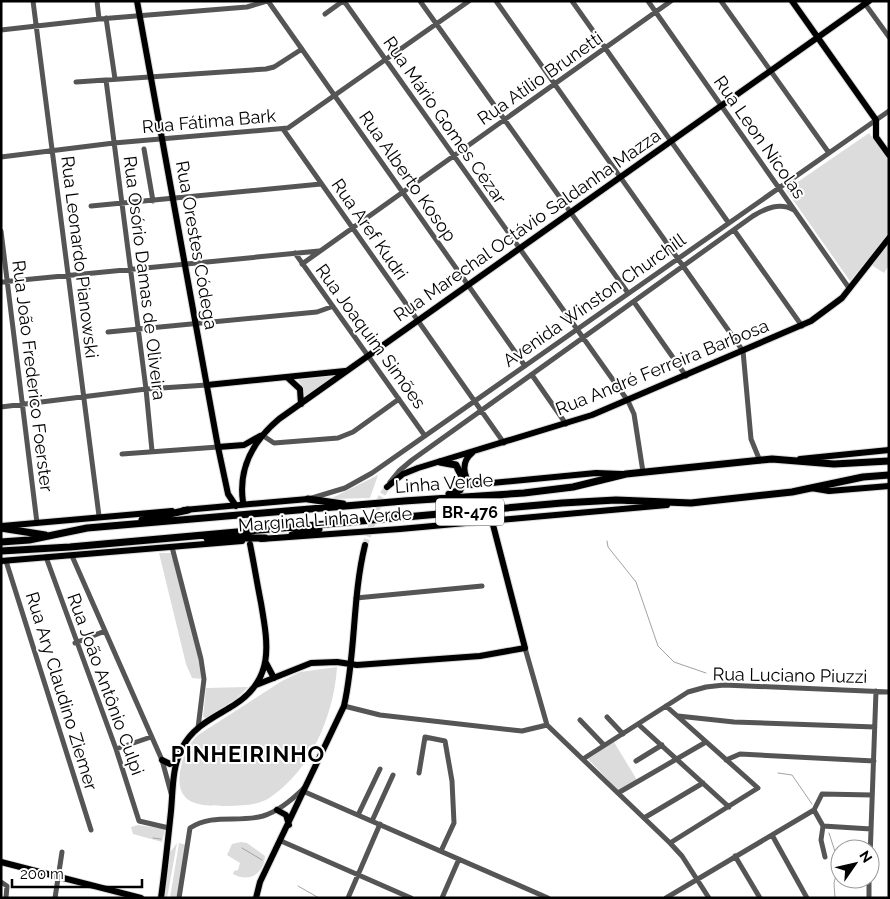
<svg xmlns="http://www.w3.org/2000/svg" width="890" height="899" viewBox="0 0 890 899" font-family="Raleway,sans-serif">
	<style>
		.green { fill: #dcdcdc }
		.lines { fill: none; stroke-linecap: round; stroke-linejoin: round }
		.stream { stroke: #a3a3a3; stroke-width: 1 }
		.major-tunnel { stroke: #d9d9d9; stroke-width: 6; stroke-dasharray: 6 3; stroke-linecap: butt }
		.major-casing { stroke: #dbdbdb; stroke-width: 8 }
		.highway-casing { stroke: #dbdbdb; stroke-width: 9 }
		.minor { stroke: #555; stroke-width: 5 }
		.major { stroke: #000; stroke-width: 6 }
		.highway { stroke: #000; stroke-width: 7 }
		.labels { text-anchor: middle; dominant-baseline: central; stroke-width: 4; stroke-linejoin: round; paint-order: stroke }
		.shield { fill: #fff; stroke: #4c4c4c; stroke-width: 1 }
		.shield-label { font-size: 16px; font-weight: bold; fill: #000 }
		.street-label { font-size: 18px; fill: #000; stroke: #fff }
		.district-label { font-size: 22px; font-weight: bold; letter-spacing: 1px; fill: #000; stroke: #fff }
	</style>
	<rect width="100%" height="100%" fill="#fff"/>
	<path class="green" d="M869,133L889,160V233L850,281L786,190Z
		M889,241V265L884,273L873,266L872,260Z
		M334,376L305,398L303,387L298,380Z
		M378,475L370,498L330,499Z
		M159,553H171L201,665L202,679L192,678L186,664Z
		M337,667C334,714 312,768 272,796C259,806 244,805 228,806C202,806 175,807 180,772C183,756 187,746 198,735L282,681L300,672Z
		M248,687L235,700L206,718L203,717L206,688Z
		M614,742L637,780L619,791L588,759Z
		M138,825L165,829L162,842L133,834L131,827Z
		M241,842L247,843L265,856C264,874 249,883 233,874L234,871L238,870L240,863L227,855L232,844Z
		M177,843L167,898H162L168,855Z
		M179,843L187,845L178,898H170Z"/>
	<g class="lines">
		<path class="stream" d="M607,541L608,547L636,582L658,646L674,662L706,673
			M778,773L792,775L812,804
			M829,833L839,864L834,883L835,898
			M153,838L161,839
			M242,848L262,860
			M298,886L319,898"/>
		<path class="major-tunnel" d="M243,502L249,535
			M365,545L381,497L387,487"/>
		<defs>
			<path id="major" d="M137,1L218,447L228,494L236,506
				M792,1L876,120V137L889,155
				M288,378L300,389L301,404
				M207,385L345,371
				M218,447L244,445L260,436
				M472,453C461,462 463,475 471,485L596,473L622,474
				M800,459L889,450
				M387,487L403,474L418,468L592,415L811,321L842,298L889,238
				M811,488L829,491L889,486
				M243,502C238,468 254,440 279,419L869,1
				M184,510L308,499
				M2,526L172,511
				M261,539L400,529L667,505
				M1,561L242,541
				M266,663L274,678
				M256,685L311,663L337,662L357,665L480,656L525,648L492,521
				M162,760L170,764L177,760
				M277,810L286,815L289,825
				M1,862L141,898
				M161,898C165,869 168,840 171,811C173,790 172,767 182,748C193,726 215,717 234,705C275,679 268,644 261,603C257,583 254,564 250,544
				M256,898L260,882L344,706C356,653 352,598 365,545"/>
			<path id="highway" d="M440,462L456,465L463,479L460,490L449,494
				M308,499L343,504
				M142,520L188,510
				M1,528L45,535
				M292,535L319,529
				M207,538H265
				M1,542L29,540L87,528L404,501L524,493L573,487L626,474L772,459L834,464L889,461
				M1,551L70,547L562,503L616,500L691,503L792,492L863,477L889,475"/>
		</defs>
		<use href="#major" class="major-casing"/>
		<use href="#highway" class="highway-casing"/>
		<path class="minor" d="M33,1L99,516
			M97,1L99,19
			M268,1L525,366
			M344,1L628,401L634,414L643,472
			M420,1L628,293
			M496,1L743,351L751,439L760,461
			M572,1L728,222
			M648,1L849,288
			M721,1L829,153
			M863,1L889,37
			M325,14L343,1
			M106,18L115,79
			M1,30L99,19L247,7L267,1
			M106,80L146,389L152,451
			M76,82L266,69L274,67L302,49
			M283,129L504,443
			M144,149L153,201
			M1,157L114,143L288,128L469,1
			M91,206L321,184
			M734,230L802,326
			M1,231L37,523
			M295,253L425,436
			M302,264L671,1
			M1,282L319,251
			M634,302L686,376
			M108,332L317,312L331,307
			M532,375L566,424
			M1,407L146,389L207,385
			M262,435L274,443L338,438L353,432L399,399
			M122,454L218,447
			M390,482L399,471L412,460L753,216C766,208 780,202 794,210
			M312,498L345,488L372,473L889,111
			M172,547L201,659L204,679L198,728
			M72,556L162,760L171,793
			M46,557L116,749L139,821L169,828
			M6,561L91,830
			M356,598L482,586
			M75,643L105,631
			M525,648L547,725L670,843L682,856L709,898
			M344,706L380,715L522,731L547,725
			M666,706L758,788L670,843
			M678,716L734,722L875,727
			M607,717L623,734
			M580,720L604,745
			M638,724L729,807
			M116,749L151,737
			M583,759L688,692L706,687L724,685L889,692
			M726,760L740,754L874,761
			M636,761L662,745
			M419,773L425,737L445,741L452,781L454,823L441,851
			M305,792L548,898
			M618,793L706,742
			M814,810L823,826L871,829
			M358,815L380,769
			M644,818L703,783
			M372,821L393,775
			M823,826L821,840L825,857
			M772,835L807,898
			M281,841L411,898
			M735,856L760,898
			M870,858L876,691
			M1,882L7,886L6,898
			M55,898L62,852
			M179,898L190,828C213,813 238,823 263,816C279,811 292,800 304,788
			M348,898L380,824
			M442,898L459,859
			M666,898L814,810L822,794L872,795
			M869,898V879"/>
		<use href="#major" class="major"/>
		<use href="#highway" class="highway"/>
	</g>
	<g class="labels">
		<rect class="shield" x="436" y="498.5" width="68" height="27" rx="4"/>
		<g class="shield-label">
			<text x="470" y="512">BR-476</text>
		</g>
		<g class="street-label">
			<text transform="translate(540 78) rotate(-35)">Rua Atílio Brunetti</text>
			<text transform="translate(445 120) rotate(55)">Rua Mário Gomes Cézar</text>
			<text transform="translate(209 121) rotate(-5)">Rua Fátima Bark</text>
			<text transform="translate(760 137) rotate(55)">Rua Leon Nícolas</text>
			<text transform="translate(408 176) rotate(55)">Rua Alberto Kosop</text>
			<text transform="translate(527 225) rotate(-35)">Rua Marechal Octávio Saldanha Mazza</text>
			<text transform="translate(370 229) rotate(55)">Rua Aref Kudri</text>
			<text transform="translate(197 245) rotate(80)">Rua Orestes Códega</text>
			<text transform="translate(80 257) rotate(83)">Rua Leonardo Pianowski</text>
			<text transform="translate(145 278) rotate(83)">Rua Osório Damas de Oliveira</text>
			<text transform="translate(594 300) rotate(-35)">Avenida Winston Churchill</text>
			<text transform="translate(371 336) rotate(54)">Rua Joaquim Simões</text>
			<text transform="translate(662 367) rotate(-22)">Rua André Ferreira Barbosa</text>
			<text transform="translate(33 376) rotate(83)">Rua João Frederico Foerster</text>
			<text transform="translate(444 483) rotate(-4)">Linha Verde</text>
			<text transform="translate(325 519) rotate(-4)">Marginal Linha Verde</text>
			<text transform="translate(790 675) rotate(1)">Rua Luciano Piuzzi</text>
			<text transform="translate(106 684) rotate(70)">Rua João Antônio Culpi</text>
			<text transform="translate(62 691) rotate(73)">Rua Ary Claudino Ziemer</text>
		</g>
		<g class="district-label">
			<text x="248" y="754">PINHEIRINHO</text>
		</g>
	</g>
	<rect width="890" height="899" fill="none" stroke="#000000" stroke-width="5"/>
	<g transform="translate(855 864) rotate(56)"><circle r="24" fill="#ffffff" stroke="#999999"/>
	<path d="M0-4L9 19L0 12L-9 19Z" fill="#000000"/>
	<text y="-8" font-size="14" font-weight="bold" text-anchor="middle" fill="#000000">N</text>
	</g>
	<path d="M12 879v8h130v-8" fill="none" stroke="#000000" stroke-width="2.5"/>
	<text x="20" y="879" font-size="15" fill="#000000" stroke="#ffffff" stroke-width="4" paint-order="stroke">200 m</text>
</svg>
